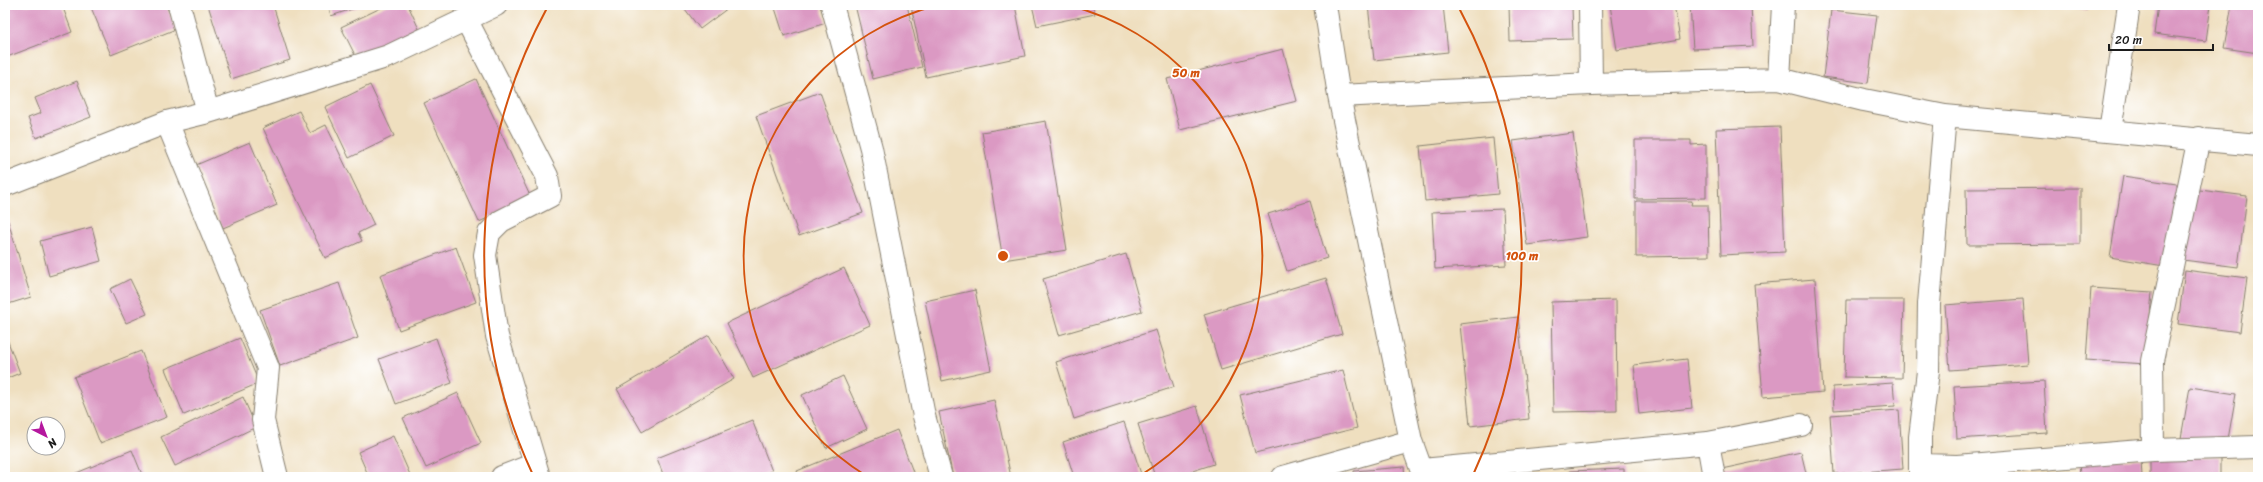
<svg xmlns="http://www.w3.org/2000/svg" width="2263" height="482" viewBox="0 0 2263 482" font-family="Sriracha,sans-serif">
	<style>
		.building { fill: #db99c3 }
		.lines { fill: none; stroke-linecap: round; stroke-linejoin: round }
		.minor-casing { stroke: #867e6e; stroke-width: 24 }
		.minor { stroke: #fff; stroke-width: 22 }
		.ring { fill: none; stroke: #d4530e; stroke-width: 2 }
		.centre { fill: #d4530e; stroke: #fff; stroke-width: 2 }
		.ring-label { font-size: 12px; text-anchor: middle; font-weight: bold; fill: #d4530e; stroke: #fff; stroke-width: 3.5; stroke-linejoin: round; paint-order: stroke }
	</style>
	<rect width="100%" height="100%" fill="#fff"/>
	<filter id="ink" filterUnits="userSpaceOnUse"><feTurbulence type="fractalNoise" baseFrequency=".025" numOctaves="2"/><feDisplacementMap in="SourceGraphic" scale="8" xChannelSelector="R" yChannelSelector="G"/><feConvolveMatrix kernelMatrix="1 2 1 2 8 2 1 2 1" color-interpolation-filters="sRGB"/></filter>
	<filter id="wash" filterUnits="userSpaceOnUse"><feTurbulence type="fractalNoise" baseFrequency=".012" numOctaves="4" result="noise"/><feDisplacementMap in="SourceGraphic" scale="16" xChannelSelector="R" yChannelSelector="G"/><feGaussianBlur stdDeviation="0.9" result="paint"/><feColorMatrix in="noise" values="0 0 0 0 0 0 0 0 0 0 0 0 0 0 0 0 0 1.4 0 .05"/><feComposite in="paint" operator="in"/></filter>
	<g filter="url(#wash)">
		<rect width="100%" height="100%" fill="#efdfbf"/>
		<g id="blocks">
			<path class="building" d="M12,5H62L72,32L7,57L5,52V8Z
				M90,5H166L176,29L111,55Z
				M208,5H273L290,60L231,79Z
				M328,5H364L331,16Z
				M387,5H408L419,29L357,59L341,27Z
				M682,5H732L700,29Z
				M774,5H820L826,23L784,36Z
				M855,5H907L922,67L873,79Z
				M916,5H1015L1025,56L926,77L911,6Z
				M1032,5H1093L1095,14L1037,26Z
				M1368,5H1443L1448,52L1374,60Z
				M1509,5H1572L1573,39L1510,41Z
				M1610,5H1674L1680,39L1617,50Z
				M1690,5H1751L1753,46L1693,49Z
				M2061,5H2088L2087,10Z
				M2158,5H2211L2206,41L2154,34Z
				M2232,5H2258V53L2224,48Z
				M1831,10L1877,15L1868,83L1823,77Z
				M1283,49L1297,101L1180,130L1167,79Z
				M476,79L531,198L479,222L424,103Z
				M77,81L91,117L36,138L28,118L41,113L35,98Z
				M370,85L394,136L349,158L325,107Z
				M820,92L863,213L799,236L756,116Z
				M299,111L310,133L326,125L374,225L358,233L362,241L325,258L263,128Z
				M1046,121L1067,250L1003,260L982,132Z
				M1780,127L1785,252L1721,255L1716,129Z
				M1573,133L1587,237L1527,245L1513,141Z
				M1493,138L1498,194L1425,201L1420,146Z
				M1635,140H1691V145L1706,144V198L1635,199Z
				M250,142L277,205L223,228L196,165Z
				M2123,176L2183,185L2170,267L2110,257Z
				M2080,188V244L1967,245L1966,189Z
				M2192,189L2247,196L2238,267L2183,260Z
				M1310,201L1327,258L1287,271L1268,214Z
				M1636,201H1692L1691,205H1708L1709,256L1636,257Z
				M1503,209L1506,265L1435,269L1432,212Z
				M8,221L31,297L5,305V222Z
				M92,227L101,261L49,276L40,241Z
				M456,247L476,302L399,330L380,275Z
				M1126,254L1142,311L1059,335L1043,279Z
				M844,268L870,325L753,378L727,323Z
				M2185,270L2247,278L2240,332L2178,324Z
				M1326,278L1342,334L1221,370L1204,314Z
				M130,279L147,314L126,323L110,289Z
				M1815,279L1823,392L1763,397L1754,284Z
				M339,283L358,338L280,366L260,310Z
				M2091,288L2152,292L2146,364L2086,360Z
				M975,290L991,370L942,381L925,301Z
				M2023,299L2028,364L1950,370L1945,305Z
				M1616,300L1617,411L1553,412L1551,302Z
				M1846,300H1904L1902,378L1844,377Z
				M1518,317L1529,419L1470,426L1460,324Z
				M1156,330L1174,387L1074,419L1056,362Z
				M5,334L20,373L5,379Z
				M709,335L734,379L642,432L617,389Z
				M240,338L259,383L184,415L165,369Z
				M436,338L452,383L396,404L379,359Z
				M141,351L167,417L100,443L74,377Z
				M1687,359L1692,408L1639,414L1634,365Z
				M1343,370L1357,428L1255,453L1240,395Z
				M843,376L867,429L826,448L802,395Z
				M2044,381L2047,433L1957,439L1954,386Z
				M1893,383L1895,406L1834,410L1833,387Z
				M2190,387L2236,394L2227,445L2181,438Z
				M458,393L481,443L426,468L403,418Z
				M243,397L256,427L175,466L161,437Z
				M994,400L1011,477H953L939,412Z
				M1197,406L1214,464L1174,477H1155L1138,424Z
				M1899,410L1903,469L1834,474L1830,415Z
				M752,420L772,471L756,477H664L657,458Z
				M1124,422L1142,477H1074L1063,442Z
				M897,430L915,477H799L797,471Z
				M393,436L411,477H369L358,452Z
				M132,450L143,477H75L74,474Z
				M1801,452L1807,477H1718L1717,470Z
				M2150,457H2220V477H2150Z
				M2141,459L2142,477H2080L2079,461Z
				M1404,467L1405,477H1354V471Z
				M1624,469V477H1569V471Z"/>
		</g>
	</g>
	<g filter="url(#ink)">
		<use href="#blocks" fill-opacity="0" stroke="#867e6e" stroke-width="1"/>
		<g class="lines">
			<defs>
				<path id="minor" d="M179,5L208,112
					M832,5L871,148L924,416L941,477
					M1325,5L1339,96L1411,441L1424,477
					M1590,5L1591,84
					M466,19L547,176L550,196L501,221L489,233L485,255L497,336L539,477
					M1779,79L1783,5
					M1339,96L1591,84L1779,79L1864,100L1945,116L2258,145
					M167,122L268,368L263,420L277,477
					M2110,131L2129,5
					M5,185L167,122L208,112L389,56L496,5
					M1708,443L1714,477
					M2153,450L2152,361L2199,138
					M1922,465L1957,466L2153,450L2258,447
					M1422,470L1708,443L1801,425
					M502,477L535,464
					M1283,477L1411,441
					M1920,477V437L1928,371L1929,304L1945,116"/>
			</defs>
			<use href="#minor" class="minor-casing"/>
			<use href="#minor" class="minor"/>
		</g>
	</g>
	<g class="ring">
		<path d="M868 477A259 259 0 0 1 938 5M1068 5A259 259 0 0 1 1138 477"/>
		<path d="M533 475A519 519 0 0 1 547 8M1459 8A519 519 0 0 1 1473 475"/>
	</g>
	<circle cx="1003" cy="256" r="6" class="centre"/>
	<g class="ring-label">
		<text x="1186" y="77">50 m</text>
		<text x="1522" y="260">100 m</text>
	</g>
	<rect width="2263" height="482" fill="none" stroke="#fff" stroke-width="20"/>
	<g transform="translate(46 436) rotate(138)"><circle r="19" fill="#ffffff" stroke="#a4a4a4"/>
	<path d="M0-3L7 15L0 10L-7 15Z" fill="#b5179e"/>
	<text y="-6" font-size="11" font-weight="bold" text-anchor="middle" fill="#1c1c1c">N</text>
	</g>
	<path d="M2109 44v6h104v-6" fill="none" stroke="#1c1c1c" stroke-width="2"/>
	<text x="2115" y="44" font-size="12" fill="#1c1c1c" stroke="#ffffff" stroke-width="3" paint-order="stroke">20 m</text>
</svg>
